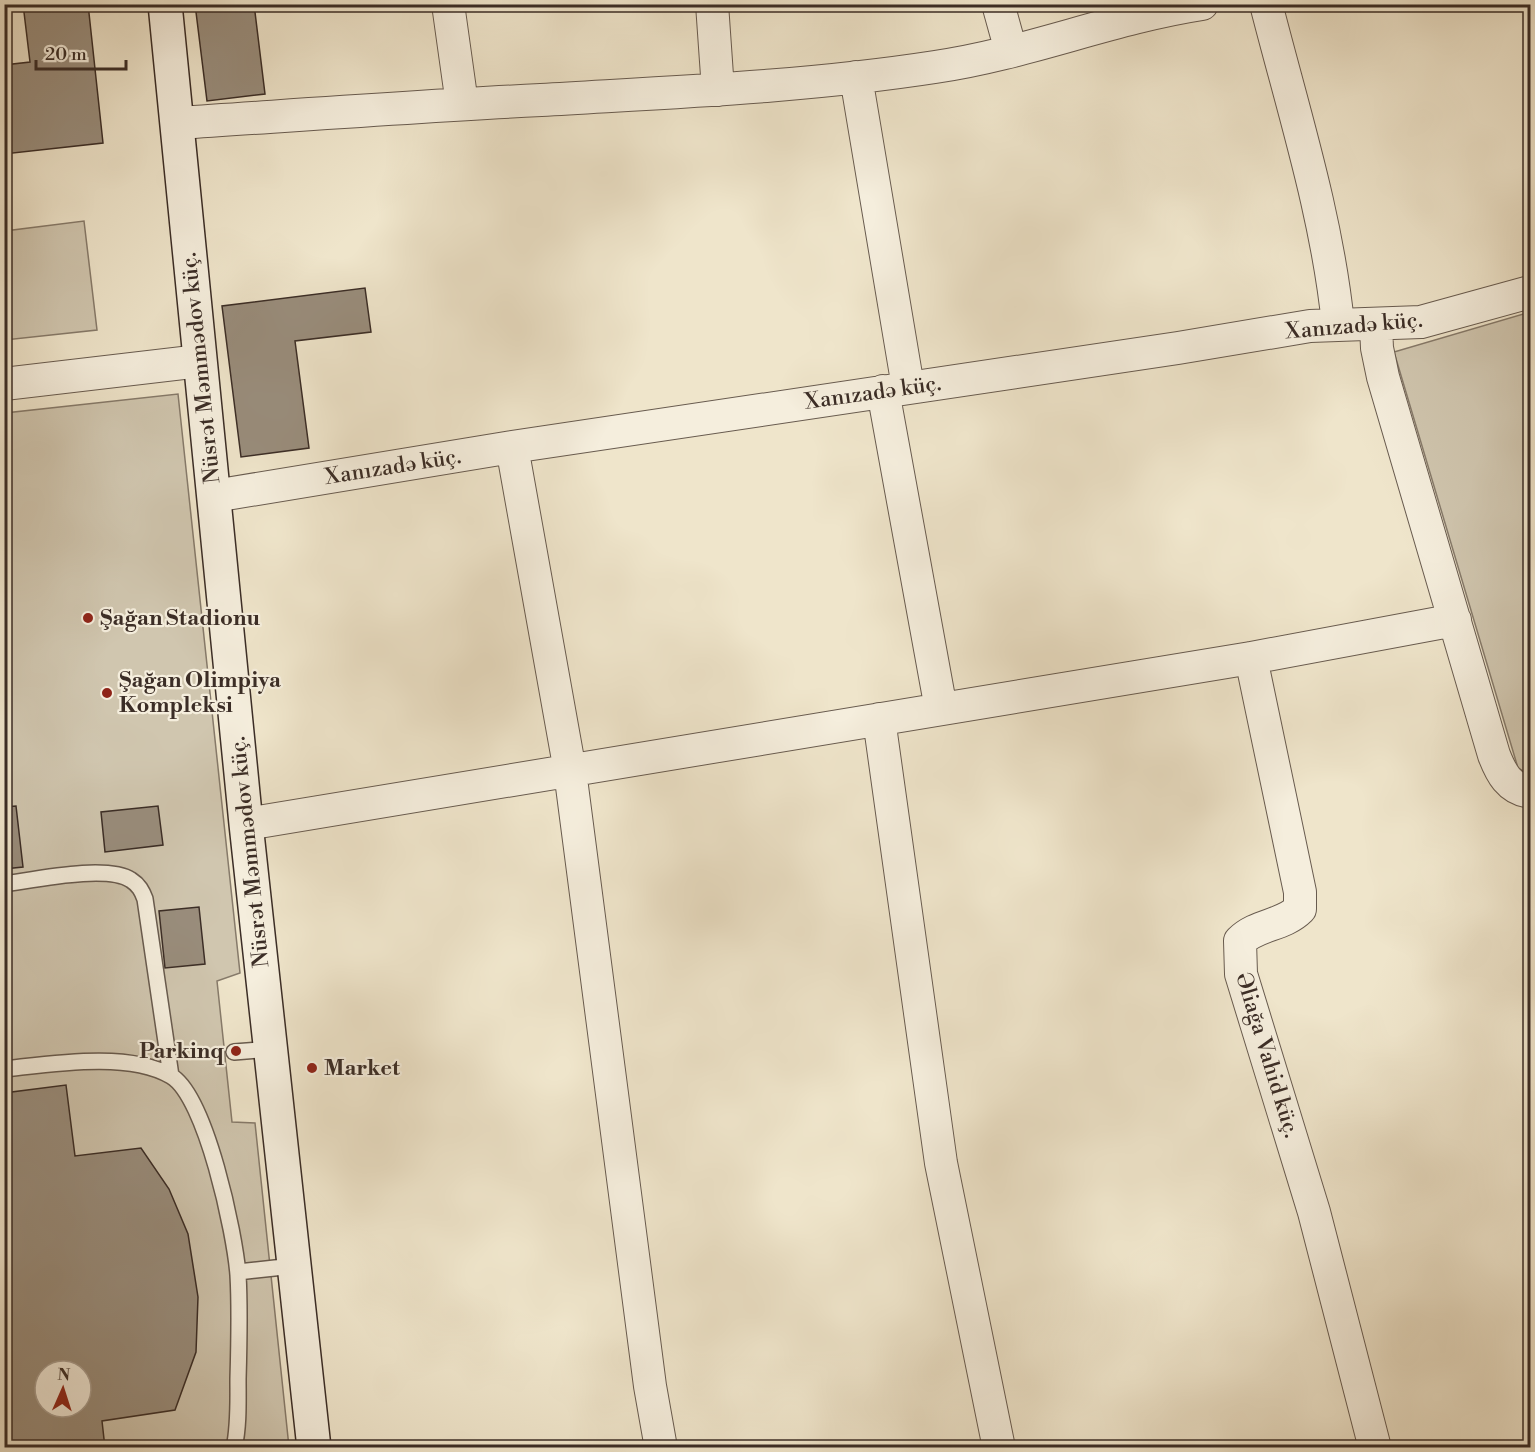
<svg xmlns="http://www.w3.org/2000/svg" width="1535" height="1452" viewBox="0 0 1535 1452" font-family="'Libre Bodoni',serif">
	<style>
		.green { fill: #d0c6af; stroke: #867a6a; stroke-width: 1.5; fill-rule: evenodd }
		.building { fill: #998d7c; stroke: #3b2d26; stroke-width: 1.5; fill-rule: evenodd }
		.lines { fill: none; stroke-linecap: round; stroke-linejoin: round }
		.lane-casing { stroke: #685b4f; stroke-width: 18 }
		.street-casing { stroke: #685b4f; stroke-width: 34 }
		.secondary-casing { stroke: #3b2d26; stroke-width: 36 }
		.lane { stroke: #f5eedd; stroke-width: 15 }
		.street { stroke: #f5eedd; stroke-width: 32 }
		.secondary { stroke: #f5eedd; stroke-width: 33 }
		.poi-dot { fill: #8f2418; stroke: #f5eedd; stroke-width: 2 }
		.labels { text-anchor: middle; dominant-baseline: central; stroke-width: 4.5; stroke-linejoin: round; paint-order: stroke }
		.street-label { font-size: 22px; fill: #3b2d26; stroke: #f5eedd }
		.poi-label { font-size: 22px; font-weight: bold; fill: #3b2d26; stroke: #f5eedd; text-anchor: start }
	</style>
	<rect width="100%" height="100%" fill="#efe5cb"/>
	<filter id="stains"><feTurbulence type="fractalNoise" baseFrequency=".00333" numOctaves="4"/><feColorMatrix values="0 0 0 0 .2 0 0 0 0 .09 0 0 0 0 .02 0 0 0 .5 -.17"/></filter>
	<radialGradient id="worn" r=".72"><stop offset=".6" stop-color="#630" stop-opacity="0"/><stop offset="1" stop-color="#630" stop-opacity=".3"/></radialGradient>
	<path class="green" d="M84,221L97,330L5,340V231Z
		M1530,312V775L1518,768L1394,352Z
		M178,394L240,973L217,981L232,1122L255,1123L289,1447H5V413ZM45,1371H81V1407H45Z"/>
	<path class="building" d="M23,4H88L103,143L4,154V65L30,62Z
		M195,4H254L265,94L207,101Z
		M365,288L371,332L295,341L309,448L241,457L222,306Z
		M16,806L23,867L4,869V807Z
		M158,806L163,845L105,852L101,812Z
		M199,907L205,964L165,968L159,911Z
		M66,1085L75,1156L141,1148L169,1189L188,1234L198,1297L196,1352L175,1410L102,1421L105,1448H4V1093ZM45,1371H81V1407H45Z"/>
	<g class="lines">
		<defs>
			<path id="lane" d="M4,884C34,880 107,864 131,880C139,885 142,891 145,899L171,1076
				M234,1052L270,1049
				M4,1069C51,1064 129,1051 171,1076C206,1096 235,1234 238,1275C240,1309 239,1345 238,1379C238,1401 239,1426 234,1448
				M238,1272L293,1266"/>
			<path id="street" d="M448,4L462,104
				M712,4L718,90
				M998,4L1011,51
				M1266,4C1293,110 1327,215 1338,324
				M856,77L908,387
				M179,123C300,115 420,106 541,100C673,92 805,87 935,67C1026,54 1111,18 1202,4
				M1376,326L1377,348L1383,377L1494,755C1501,773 1509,789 1530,792
				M4,384L200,361
				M883,391L941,709
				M512,447L570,771L650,1386L661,1448
				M214,496L512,447L1178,348L1310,326L1421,322L1530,292
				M1251,658L1300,892V909C1283,926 1257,924 1240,941L1241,974L1314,1212L1375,1448
				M879,719L941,1163L999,1448
				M246,824L1251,658L1455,620"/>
			<path id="secondary" d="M165,4L246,824L314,1448"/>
		</defs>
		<use href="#lane" class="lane-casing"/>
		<use href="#street" class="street-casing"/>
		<use href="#secondary" class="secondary-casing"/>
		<use href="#lane" class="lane"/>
		<use href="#street" class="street"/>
		<use href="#secondary" class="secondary"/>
	</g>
	<g class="poi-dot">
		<circle cx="88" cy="618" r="6"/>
		<circle cx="107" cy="693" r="6"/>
		<circle cx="236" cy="1051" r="6"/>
		<circle cx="312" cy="1068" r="6"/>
	</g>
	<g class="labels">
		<g class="street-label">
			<text transform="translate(1354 326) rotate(-5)">Xanızadə küç.</text>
			<text transform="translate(201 368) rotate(-96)">Nüsrət Məmmədov küç.</text>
			<text transform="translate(873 393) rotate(-8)">Xanızadə küç.</text>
			<text transform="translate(393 467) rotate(-9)">Xanızadə küç.</text>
			<text transform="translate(250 852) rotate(-96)">Nüsrət Məmmədov küç.</text>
			<text transform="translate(1267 1055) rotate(73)">Əliağa Vahid küç.</text>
		</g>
		<g class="poi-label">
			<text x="100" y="618">Şağan Stadionu</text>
			<text x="119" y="680">Şağan Olimpiya<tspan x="119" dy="25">Kompleksi</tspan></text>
			<text x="224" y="1051" text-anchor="end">Parkinq</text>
			<text x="324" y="1068">Market</text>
		</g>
	</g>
	<rect width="1535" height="1452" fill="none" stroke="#efe5cb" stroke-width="24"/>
	<rect x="6" y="6" width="1523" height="1440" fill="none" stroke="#3b2d26" stroke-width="3"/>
	<rect x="12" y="12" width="1511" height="1428" fill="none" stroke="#3b2d26" stroke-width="1.5"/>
	<g transform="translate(63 1389) rotate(3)"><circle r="28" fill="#f5eedd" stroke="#aba194" stroke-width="1.5"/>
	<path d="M0-4.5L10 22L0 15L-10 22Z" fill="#8f2418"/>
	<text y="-9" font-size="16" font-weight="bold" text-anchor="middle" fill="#3b2d26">N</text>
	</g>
	<path d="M36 60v9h90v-9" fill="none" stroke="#3b2d26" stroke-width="3"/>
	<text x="45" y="60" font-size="18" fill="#3b2d26" stroke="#f5eedd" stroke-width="4.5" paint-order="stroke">20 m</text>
	<rect width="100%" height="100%" filter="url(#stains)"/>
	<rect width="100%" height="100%" fill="url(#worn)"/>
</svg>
